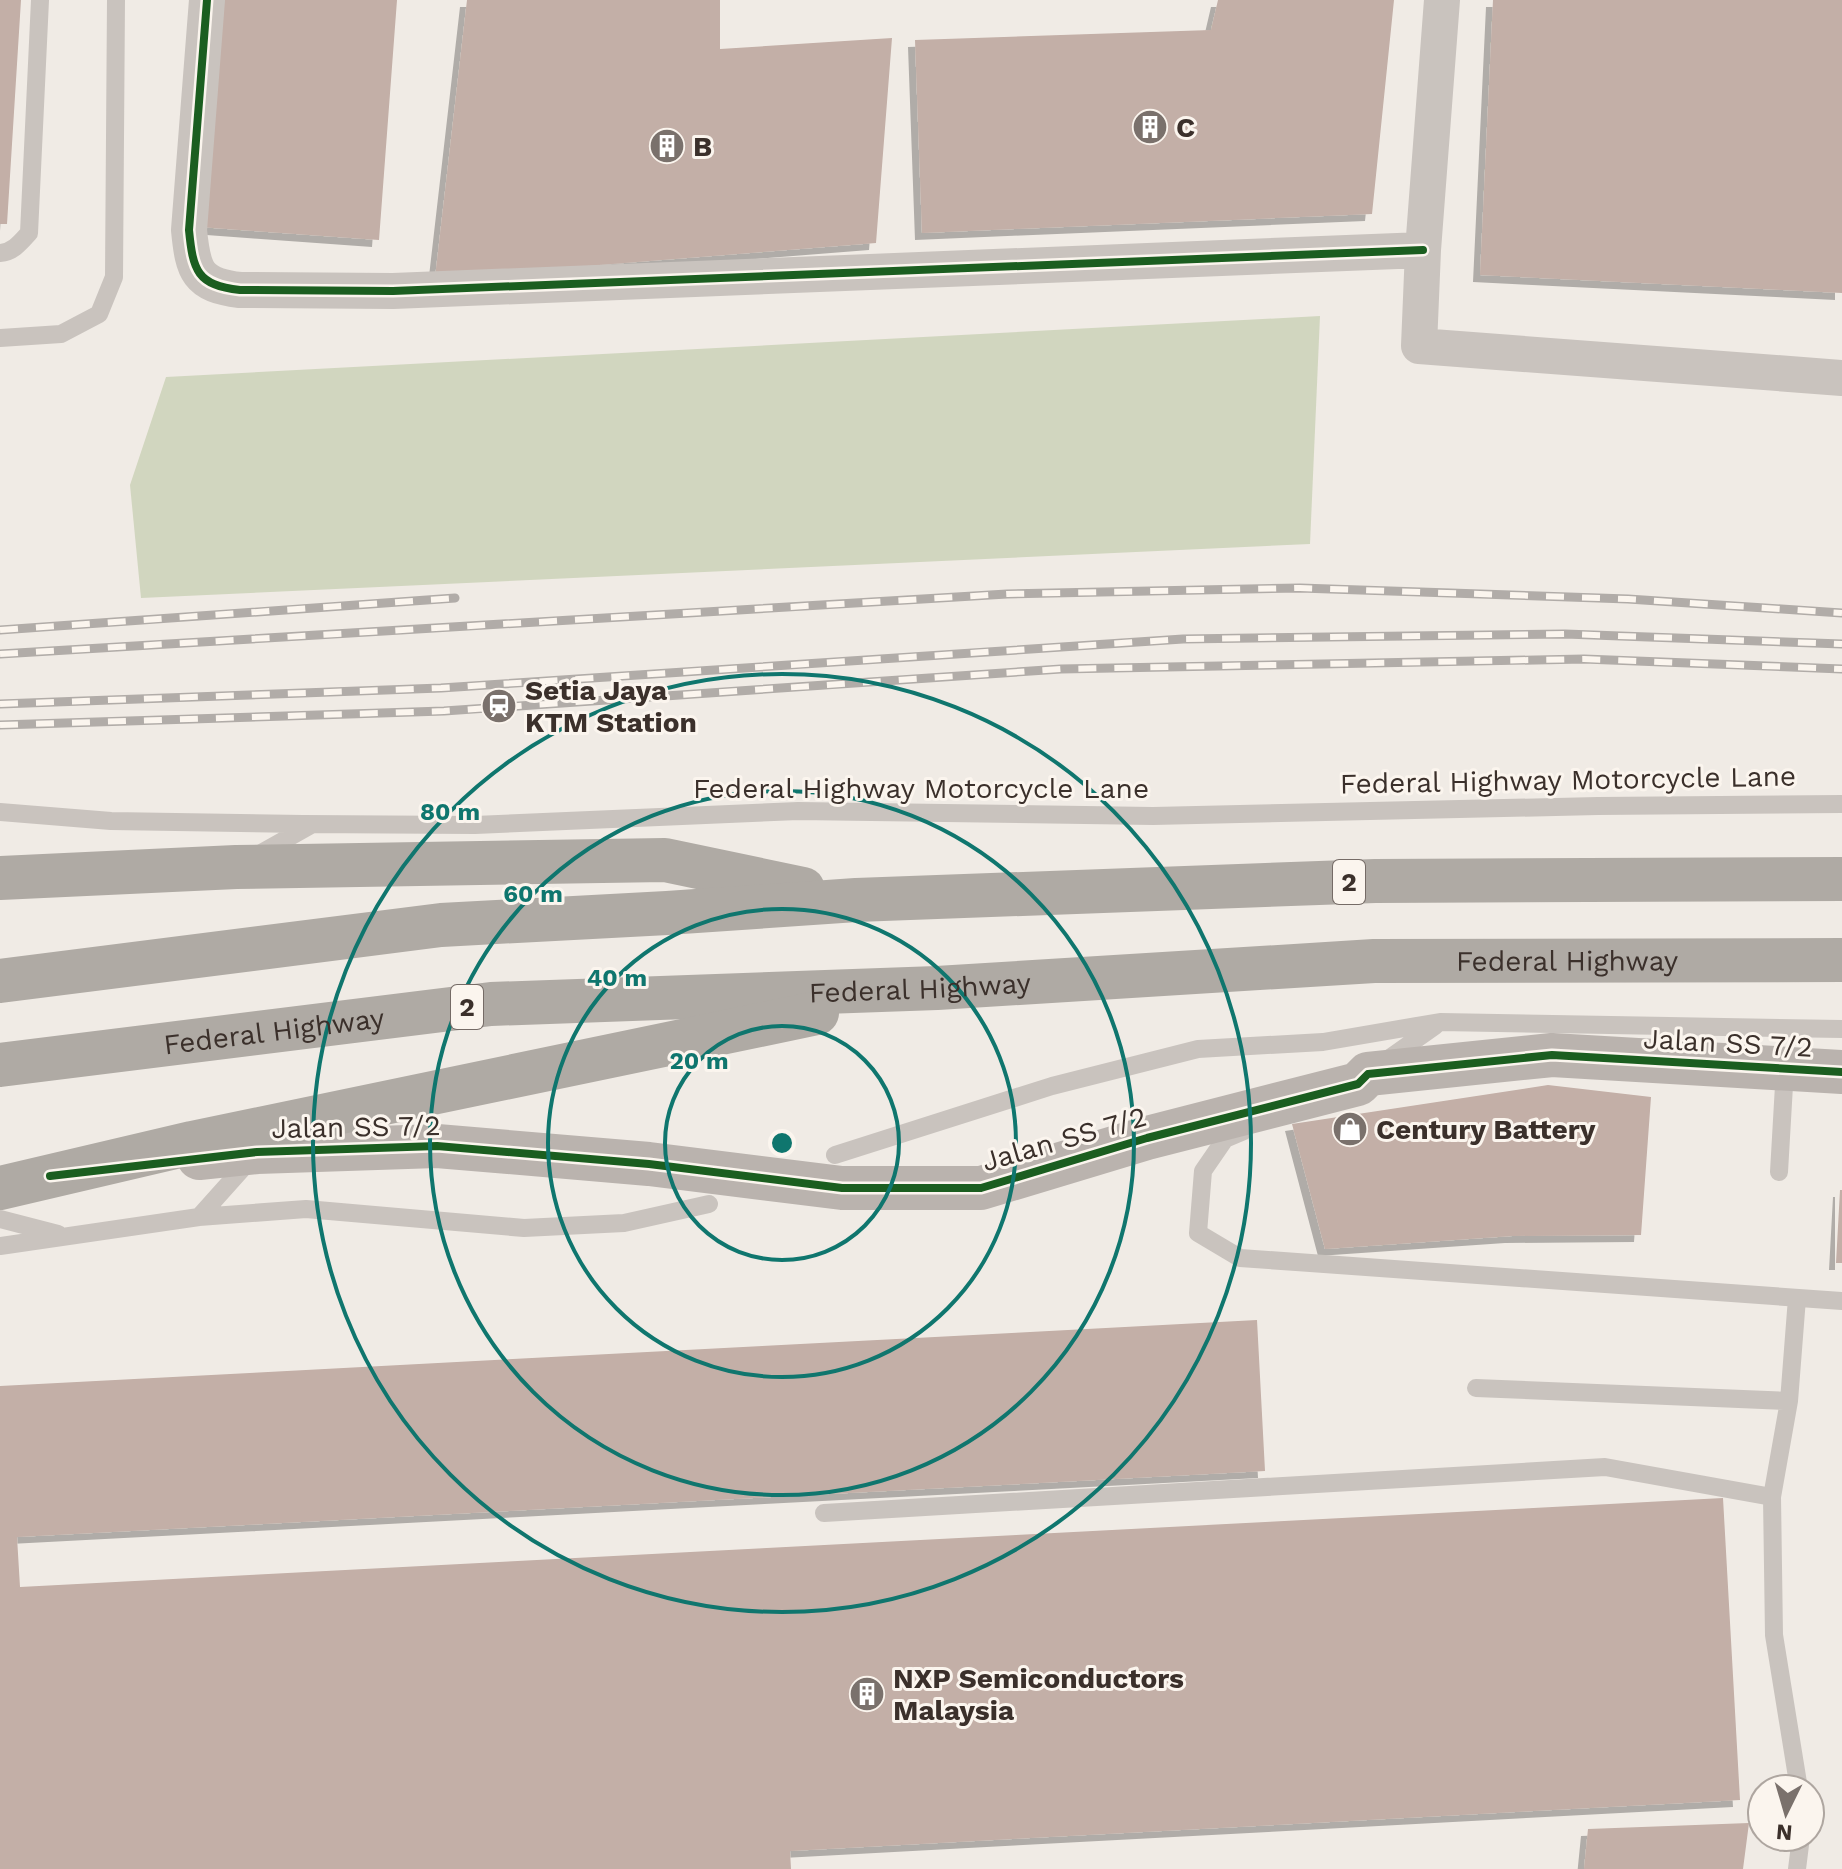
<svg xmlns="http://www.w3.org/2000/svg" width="1842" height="1869" viewBox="0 0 1842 1869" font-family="'Work Sans',sans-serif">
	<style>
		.green { fill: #d1d6bf }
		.building { fill: #c3afa7; filter: url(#shadow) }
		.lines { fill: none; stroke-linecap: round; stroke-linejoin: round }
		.lane { stroke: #c9c3be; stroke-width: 18 }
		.street { stroke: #c9c3be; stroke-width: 36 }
		.secondary { stroke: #bab3ae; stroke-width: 44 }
		.highway { stroke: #afaaa4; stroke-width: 44 }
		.rail-casing { stroke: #b1aca8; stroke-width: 9 }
		.rail { stroke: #fbf5ee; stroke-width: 6; stroke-dasharray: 18; stroke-linecap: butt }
		.cycleway-casing { stroke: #fbf5ee; stroke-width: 13 }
		.cycleway { stroke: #1b5e20; stroke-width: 8 }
		.ring { fill: none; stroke: #0f766e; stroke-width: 4 }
		.labels { text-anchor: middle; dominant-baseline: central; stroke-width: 6; stroke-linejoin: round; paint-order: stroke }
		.shield { fill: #fbf5ee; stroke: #756b66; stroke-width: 2 }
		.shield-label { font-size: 26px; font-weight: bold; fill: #3b302b }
		.poi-label { font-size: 28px; font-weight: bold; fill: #3b302b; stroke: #fbf5ee; text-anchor: start }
		.street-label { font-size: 28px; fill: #3b302b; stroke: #fbf5ee }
		.centre { fill: #0f766e; stroke: #fbf5ee; stroke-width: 4 }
		.ring-label { font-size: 24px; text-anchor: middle; font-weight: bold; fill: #0f766e; stroke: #fbf5ee; stroke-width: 6; stroke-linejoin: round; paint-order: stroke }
	</style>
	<defs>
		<filter id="shadow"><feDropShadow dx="-7" dy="7" stdDeviation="0" flood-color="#0004"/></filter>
	</defs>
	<rect width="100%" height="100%" fill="#f0ebe5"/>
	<path class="green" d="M1320,316L1310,544L141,598L130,485L166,377Z"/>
	<path class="building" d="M0,0H21L7,224H0Z
		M217,0H397L379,240L200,227Z
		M467,0H720V49L892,38L876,243L435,278Z
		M1218,0H1394L1372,214L922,233L915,40L1211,30Z
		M1493,0H1842V293L1480,275Z
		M1548,1085L1651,1097L1641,1235L1512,1236L1325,1249L1292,1124Z
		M1840,1190H1842V1263H1836Z
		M1257,1320L1265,1471L17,1537L20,1587L1723,1498L1740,1800L790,1851L791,1869H0V1386Z
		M1749,1823L1743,1869H1584L1588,1829Z"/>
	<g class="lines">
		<path class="lane" d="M0,253C13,252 20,243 29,233L40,0
			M0,338L61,334L99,314L114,277L116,0
			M0,812L111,821L303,824L475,825L798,811L1153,816L1598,806L1842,804
			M256,856L311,825
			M1384,1062L1435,1026
			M1244,1131L1225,1139L1203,1171L1198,1233L1240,1258L1842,1301
			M835,1155L1052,1086L1198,1049L1323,1042L1440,1022L1842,1029
			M1779,1172L1785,1068
			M199,1217L250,1160
			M0,1219L58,1234
			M0,1246L199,1217L306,1209L524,1228L624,1223L709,1204
			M1797,1298L1789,1401L1772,1497L1774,1635L1799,1789
			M1476,1388L1789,1401
			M824,1513L1605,1467L1772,1497
			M1797,1869L1801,1837"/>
		<path class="street" d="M207,0L189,230C193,271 197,285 240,290L393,291L1423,250
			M1442,0L1423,250L1419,346L1842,378"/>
		<path class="secondary" d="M199,1158L257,1152L437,1146L649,1164L842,1188H981L1147,1138L1358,1084L1368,1074L1552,1055L1842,1072"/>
		<g class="highway">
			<path d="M0,878L236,867L665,860L803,889"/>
			<path d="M0,981L441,925L667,913L856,900L1375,881L1842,879"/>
			<path id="s1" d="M0,1065L491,1004L937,988L1374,961L1842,960"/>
			<path d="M0,1188L192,1143L817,1013"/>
		</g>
		<defs>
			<path id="rail" d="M0,630L455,598
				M0,654L1007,594L1300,588L1628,599L1842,613
				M0,704L441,688L1183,639L1565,634L1842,644
				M0,725L444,711L1061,669L1584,659L1842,669"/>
		</defs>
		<use href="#rail" class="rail-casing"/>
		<use href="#rail" class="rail"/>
		<defs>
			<path id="cycleway" d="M207,0L189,230C193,271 197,285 240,290L393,291L1423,250
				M50,1176L257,1152L437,1146L649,1164L842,1188H981L1147,1138L1358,1084L1368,1074L1552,1055L1842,1072"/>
		</defs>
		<use href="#cycleway" class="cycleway-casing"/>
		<use href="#cycleway" class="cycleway"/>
	</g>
	<g class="ring">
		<circle cx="782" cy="1143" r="117"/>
		<circle cx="782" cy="1143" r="234"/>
		<circle cx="782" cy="1143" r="352"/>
		<circle cx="782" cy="1143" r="469"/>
	</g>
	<defs>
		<symbol id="building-disc" viewBox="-11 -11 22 22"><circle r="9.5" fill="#7a716c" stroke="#fbf5ee"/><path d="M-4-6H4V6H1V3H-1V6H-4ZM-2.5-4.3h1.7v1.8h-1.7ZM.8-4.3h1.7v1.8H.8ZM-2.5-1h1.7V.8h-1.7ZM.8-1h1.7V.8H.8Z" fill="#fff"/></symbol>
		<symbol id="station-disc" viewBox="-11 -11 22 22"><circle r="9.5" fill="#7a716c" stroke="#fbf5ee"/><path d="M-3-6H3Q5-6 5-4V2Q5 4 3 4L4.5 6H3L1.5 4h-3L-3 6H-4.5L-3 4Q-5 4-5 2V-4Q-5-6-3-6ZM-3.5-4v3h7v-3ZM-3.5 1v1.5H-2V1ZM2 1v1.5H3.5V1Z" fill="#fff"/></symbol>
		<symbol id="shop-disc" viewBox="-11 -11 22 22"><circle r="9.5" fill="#7a716c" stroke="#fbf5ee"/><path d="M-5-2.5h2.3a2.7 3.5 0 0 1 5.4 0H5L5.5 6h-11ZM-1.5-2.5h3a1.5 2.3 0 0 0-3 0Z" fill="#fff"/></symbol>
	</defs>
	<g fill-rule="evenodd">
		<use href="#building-disc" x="1130" y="107" width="40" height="40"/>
		<use href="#building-disc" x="647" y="126" width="40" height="40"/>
		<use href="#station-disc" x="479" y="686" width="40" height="40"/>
		<use href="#shop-disc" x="1330" y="1109" width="40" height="40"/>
		<use href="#building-disc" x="847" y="1674" width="40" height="40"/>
	</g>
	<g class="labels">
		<g class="shield">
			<rect x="1333" y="860" width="32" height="44" rx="6"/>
			<rect x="451" y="985" width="32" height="44" rx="6"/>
		</g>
		<g class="shield-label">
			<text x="1349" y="882">2</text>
			<text x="467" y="1007">2</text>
		</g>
		<g class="poi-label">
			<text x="1176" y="127">C</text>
			<text x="693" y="146">B</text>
			<text x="525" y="690">Setia Jaya<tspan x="525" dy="32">KTM Station</tspan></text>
			<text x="1376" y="1129">Century Battery</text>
			<text x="893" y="1678">NXP Semiconductors<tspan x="893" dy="32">Malaysia</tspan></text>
		</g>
		<g class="street-label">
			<text transform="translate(1568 780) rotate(-1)">Federal Highway Motorcycle Lane</text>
			<text x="921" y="788">Federal Highway Motorcycle Lane</text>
			<text stroke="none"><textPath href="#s1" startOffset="1572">Federal Highway</textPath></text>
			<text stroke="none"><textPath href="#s1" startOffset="924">Federal Highway</textPath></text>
			<text stroke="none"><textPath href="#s1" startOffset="276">Federal Highway</textPath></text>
			<text transform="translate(1728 1043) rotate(3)">Jalan SS 7/2</text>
			<text transform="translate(356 1127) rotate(-1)">Jalan SS 7/2</text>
			<text transform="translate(1064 1139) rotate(-16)">Jalan SS 7/2</text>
		</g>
	</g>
	<circle cx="782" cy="1143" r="12" class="centre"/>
	<g class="ring-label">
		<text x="450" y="820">80 m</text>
		<text x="533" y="902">60 m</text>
		<text x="617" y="986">40 m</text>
		<text x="699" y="1069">20 m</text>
	</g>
	<g transform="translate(1786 1813) rotate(185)"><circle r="38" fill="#fbf5ee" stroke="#aea6a0" stroke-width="2"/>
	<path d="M0-6L14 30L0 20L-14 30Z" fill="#7a716c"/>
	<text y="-12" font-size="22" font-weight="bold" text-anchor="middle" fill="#3b302b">N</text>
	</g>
</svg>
